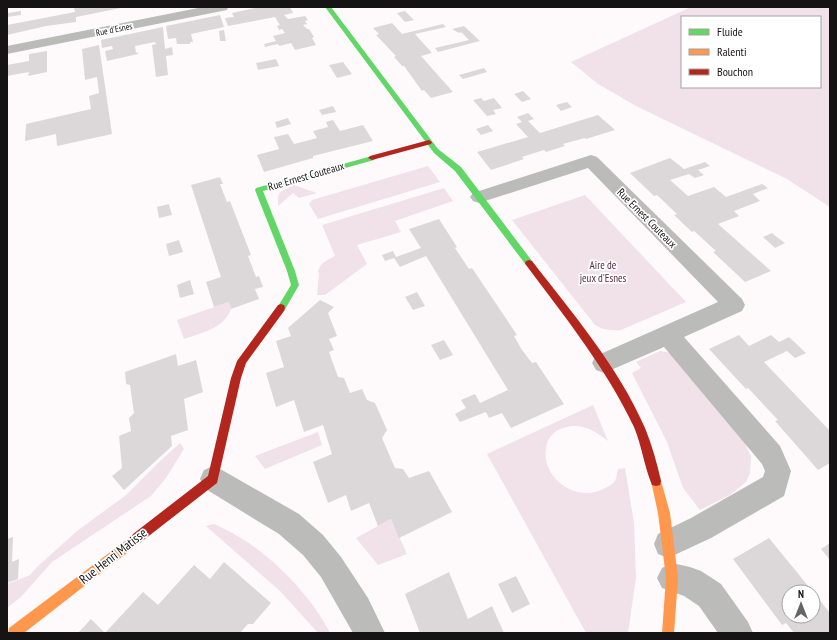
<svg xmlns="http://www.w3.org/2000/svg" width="837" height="640" viewBox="0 0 837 640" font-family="'PT Sans Narrow',sans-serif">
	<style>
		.green { fill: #f1e1e9; fill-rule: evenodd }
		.building { fill: #dcd8da }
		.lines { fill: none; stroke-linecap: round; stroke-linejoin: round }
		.street { fill: #bbbbb9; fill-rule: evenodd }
		.fast { fill: #63d668; fill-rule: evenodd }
		.slow { fill: #ff974d; fill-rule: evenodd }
		.jam { fill: #b3261e; fill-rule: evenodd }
		.labels { text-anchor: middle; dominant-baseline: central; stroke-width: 3.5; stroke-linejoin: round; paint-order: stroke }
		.far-street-label { font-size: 9px; fill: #161315; stroke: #fff }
		.street-label { font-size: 11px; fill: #161315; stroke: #fff }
		.park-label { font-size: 11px; fill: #572a42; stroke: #fff }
		.near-street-label { font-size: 13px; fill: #161315; stroke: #fff }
	</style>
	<rect width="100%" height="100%" fill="#fefafc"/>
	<path class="green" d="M691,7H830V207L787,179L636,106L598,84L571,62ZM682,17H820V87H682Z
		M428,166L440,182L318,219L309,204L312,200Z
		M294,185L317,193L299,198L293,193L278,206V197L280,192Z
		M444,188L453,201L395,221L401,232L357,245L367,264L325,295H317L319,274L318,271C322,261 326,261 335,256L322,225Z
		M585,195L686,302L621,330C611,331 604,330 595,325L512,220Z
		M229,302L231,309C225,328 201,333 184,339L177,320Z
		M660,351L672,353L742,437L751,456L750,473L746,482L730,495L700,510L683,488L667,442L632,373L641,368L636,362Z
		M593,405L608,441C594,430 581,422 563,428C554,431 547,438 546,448C541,479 578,504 605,488C609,486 613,484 615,481C617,477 617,472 618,469L625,468L634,523L636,578L628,633H586L487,454Z
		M318,432L322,445L265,469L255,456Z
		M180,443L184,449L166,478L151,496L52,562L21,597L7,608V584L30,575L37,567L77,531L126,495L159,462Z
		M391,519L407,554L378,565L356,538Z
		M214,524C255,541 294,577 319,614C322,620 327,626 330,633H318L280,591L206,526Z"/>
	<path class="building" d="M79,7L121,8L76,17V22L46,26L7,35V25L75,12L74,8Z
		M260,7H290L293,13L284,15L288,19L305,16L308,20L305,21L307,24L303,25L307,29H309L314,37L312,38L316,45L295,50L291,43L279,46L278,44L265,47L264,44L276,41L273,36L285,33L282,29L279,30L277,26L280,25L275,17L228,26L225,18L234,17L232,13Z
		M21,11V15L7,17L8,13Z
		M405,11L414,20L405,22L397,13Z
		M220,15L224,27L191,34L193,42H190V44H177L176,38L168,39L166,26Z
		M392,23L402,34L443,24L446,27L415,34L432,53L421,56L453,92L431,98L424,90L422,91L404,66H402L394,57L396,56L376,35L379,34L373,28Z
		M464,26L480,41L438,52L435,48L469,40L461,32L459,33L452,29Z
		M163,27L165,49L172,47L173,55L166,56L168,75L156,77L152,45L156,44L155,42L135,46L136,53L138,52V54L107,61L105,51L113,49L112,46L102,48L101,40Z
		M224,30L226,41H220L219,31Z
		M99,45L112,134L57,146L56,134L25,141L26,124L91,109L89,96L99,93L97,77L85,80L82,49Z
		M47,51V72L28,76L29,72L7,76V65L29,61V54Z
		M276,59L279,66L258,70L256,63Z
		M343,62L352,74L337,78L329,65Z
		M484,68L487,72L463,79L459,75Z
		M523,91L531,99L522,102L514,94Z
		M481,98L484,101L494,98L502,108L493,110L496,114L487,116L473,100Z
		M567,102L572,107L561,111L556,105Z
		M333,106L336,112L322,115L319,110Z
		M528,113L534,119L528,121L540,133L598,115L615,130L586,139L585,138L563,144L565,146L546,152L544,150L522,157L524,159L491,170L477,152L528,137L516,124L522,122L517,117Z
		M288,118L291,124L277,128L275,122Z
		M333,120L340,131L363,125L373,141L313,156V158L264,172L257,155L279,149L274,137L288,134L294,144L317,138L313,131L328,127L326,122Z
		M488,125L493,131L481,135L476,129Z
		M670,158L684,169L705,162L710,166L698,170L704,175L695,178L689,174L670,180L688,196L714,187L726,197L762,184L768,188L753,194L760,201L734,211L739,216L718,224L771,271L745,282L713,252L716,251L694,231L692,232L674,215L677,214L657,195L654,196L630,173Z
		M220,177L223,184H220L227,202L230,201L251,255L248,256L256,277L259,276L263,287L255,289L259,299L231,309L229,302L214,307L206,282L221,277L191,185Z
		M169,204L172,215L159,218L157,207Z
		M439,219L457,247L455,248L469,269L472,268L517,335L514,336L522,350L532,363L536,362L564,404L511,428L502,413L489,418L486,412L460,422L455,414L466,408L461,400L475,394L480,403L508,390L426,256L400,267L394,258L385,261L382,255L393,251L396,257L421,248L409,229Z
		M772,233L778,238L785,243L775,248L763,237Z
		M179,240L183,252L169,256L166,244Z
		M190,280L194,294L180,298L177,285Z
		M417,292L425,306L413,310L405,297Z
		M320,300L334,307L328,313L337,336L329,339L334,350L329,352L338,377L344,378L350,393L362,389L367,400L375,403L387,430L382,438L395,468L403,469L409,478L429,471L452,512L399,538L391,519L378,526L369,503L351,511L346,495L328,503L313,462L332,454L323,425L304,432L294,400L276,407L266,373L284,367L276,341L291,336L288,328Z
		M739,335L749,346L771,335L779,342L789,337L806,353L795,358L787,351L764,362L830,431V463L818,470L775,421L778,420L748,388L746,389L709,349Z
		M444,340L453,355L440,360L431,345Z
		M176,354L178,366L196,360L203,392L184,399L188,430L171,436L172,446L124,490L112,476L122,468L119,436L131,431L129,418L134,413L130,385L126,384L125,372Z
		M13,537L12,562L19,559L18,579L7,583V539Z
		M769,538L813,592H789V616H813V592L830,613V633H794L786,623L782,625L733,559Z
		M830,543V560L821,549Z
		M224,562L271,603L253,624H248L240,633H78L91,619L105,633L143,592L158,605L194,565L210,579Z
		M449,572L468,619L492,606L504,633H420L405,594Z
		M516,576L530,604L512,613L498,584Z"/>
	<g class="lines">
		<path class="street" d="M203,7H228L227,10L7,54V46Z
			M591,155L597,157L742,299L745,305L742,311L684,337L780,446L791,471L784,496L711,538L668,558L658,554L654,544L658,534L691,518L763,477L765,471L762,464L664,347L604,373L596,370L592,363L596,356L718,302L588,168L479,203L473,201L470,197L473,193Z
			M213,466L222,470L299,514L323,535L341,557L368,598L385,633H353L321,577L303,555L279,534L204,488L200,479L204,470Z
			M672,563L690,567L701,571L721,584L748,622L753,633H718L699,606L684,596L662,588L657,578L662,568Z"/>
		<path class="fast" d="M325,7H331L438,149L461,167L532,261L533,263L532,265H526L455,171L434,153Z
			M372,156L376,158L374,160L263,191L295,271L299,285L284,311H278L277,308L291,285L287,271L255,190L256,188Z"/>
		<path class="slow" d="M656,476L660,477L661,481L670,513L678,578L674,633H662L666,578L658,513L651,481L652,477Z
			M137,532L141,534L143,538L141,542L24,633H8L9,628Z"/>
		<path class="jam" d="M429,140L432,142L431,144L372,160L368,158L370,156Z
			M529,260L532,261C573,314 618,366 645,428C652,445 657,463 661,481L660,485L656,486L652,485C644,466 642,446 634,427C606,368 565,317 526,265L525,263L526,261Z
			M281,304L284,305L285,308L284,311L246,363L241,378L217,483L141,542L137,544L133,542L131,538L133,534L208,476L231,378L237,361L278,305Z"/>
	</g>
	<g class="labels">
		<g class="far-street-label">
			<text transform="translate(114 29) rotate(-11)">Rue d'Esnes</text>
		</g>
		<g class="street-label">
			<text transform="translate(306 176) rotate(-16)">Rue Ernest Couteaux</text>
			<text transform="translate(647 218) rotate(45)">Rue Ernest Couteaux</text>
		</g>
		<g class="park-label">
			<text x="603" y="265">Aire de<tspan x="603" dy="13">jeux d'Esnes</tspan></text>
		</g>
		<g class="near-street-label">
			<text transform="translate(113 556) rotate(-38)">Rue Henri Matisse</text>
		</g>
	</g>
	<rect width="837" height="640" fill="none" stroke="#161315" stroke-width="16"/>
	<rect x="681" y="16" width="140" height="72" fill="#ffffff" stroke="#a2a1a1"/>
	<rect x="689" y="29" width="20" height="6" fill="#63d668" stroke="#a2a1a1"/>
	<text x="717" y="36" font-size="12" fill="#161315">Fluide</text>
	<rect x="689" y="49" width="20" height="6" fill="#ff974d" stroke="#a2a1a1"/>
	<text x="717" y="56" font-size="12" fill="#161315">Ralenti</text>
	<rect x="689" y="69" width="20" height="6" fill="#b3261e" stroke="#a2a1a1"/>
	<text x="717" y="76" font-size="12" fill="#161315">Bouchon</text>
	<g transform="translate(801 604)"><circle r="19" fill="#ffffff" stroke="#a2a1a1"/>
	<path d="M0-3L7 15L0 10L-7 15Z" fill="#676466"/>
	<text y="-6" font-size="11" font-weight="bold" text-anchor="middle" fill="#161315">N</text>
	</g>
</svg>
